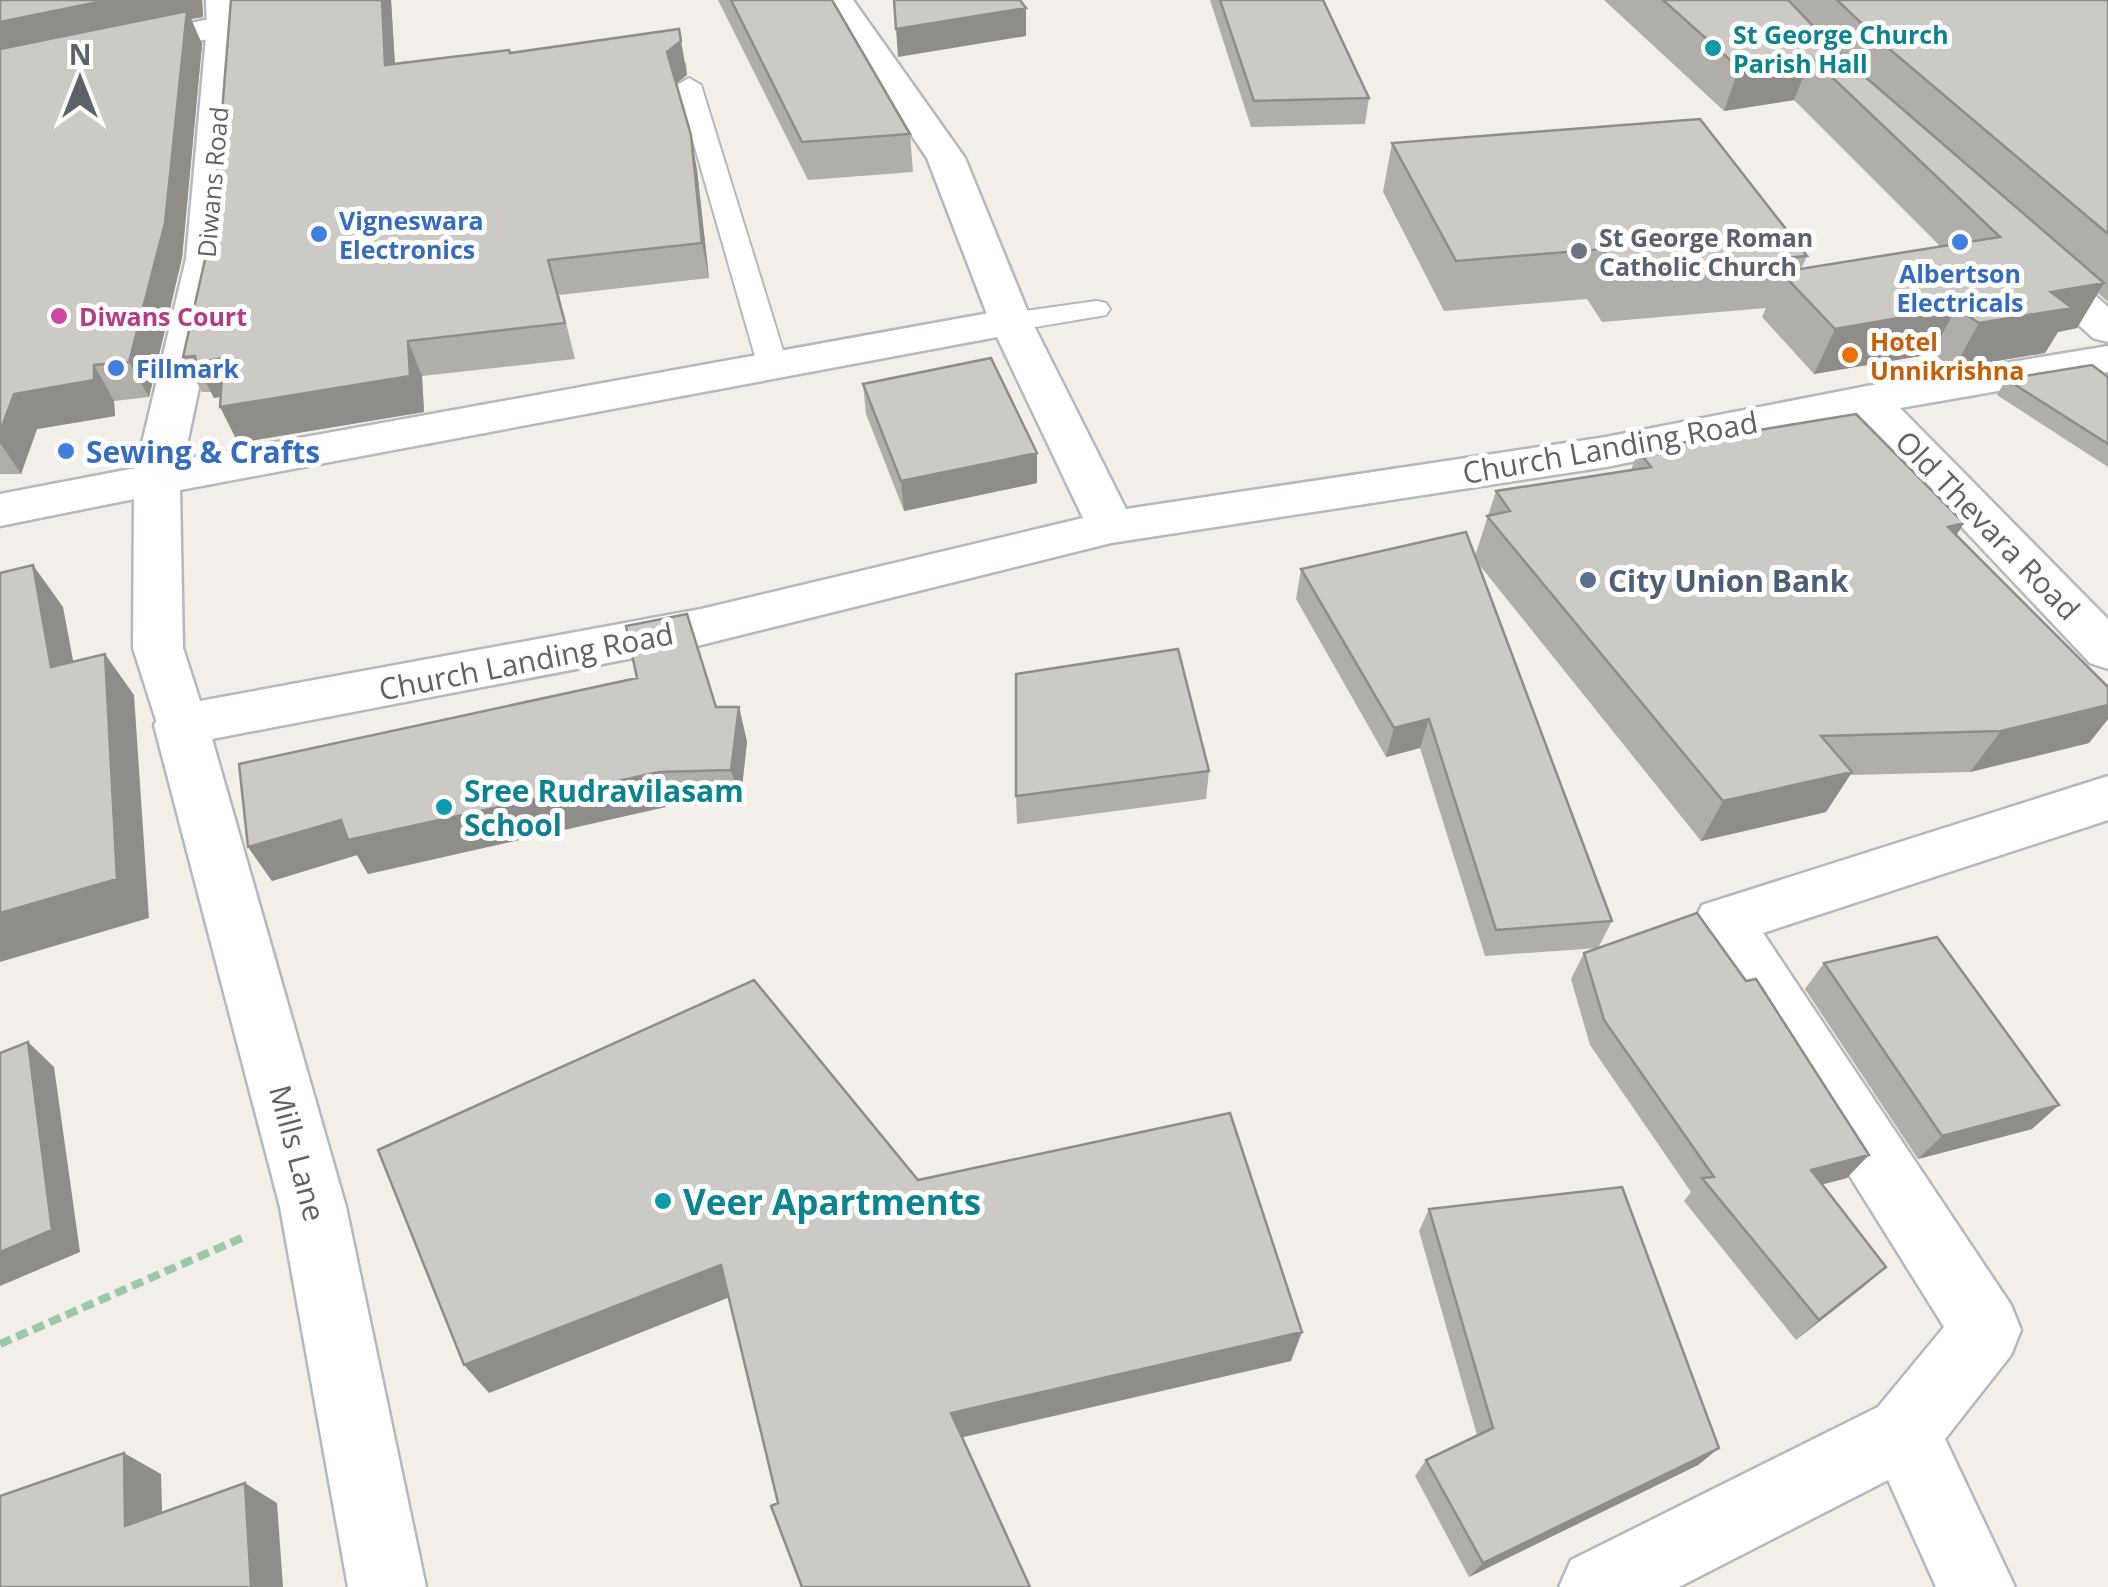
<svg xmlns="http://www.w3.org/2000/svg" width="2108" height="1587" viewBox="0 0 2108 1587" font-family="'Open Sans',sans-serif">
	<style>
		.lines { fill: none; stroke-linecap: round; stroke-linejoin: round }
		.service-casing { stroke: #b5b8bc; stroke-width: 4 }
		.minor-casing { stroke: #b5b8bc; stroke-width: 5 }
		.tertiary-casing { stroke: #b5b8bc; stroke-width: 5 }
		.path { stroke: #9cc7a9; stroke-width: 8; stroke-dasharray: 12 6; stroke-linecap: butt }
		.service { fill: #fff; fill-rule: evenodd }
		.minor { fill: #fff; fill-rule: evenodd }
		.tertiary { fill: #fff; fill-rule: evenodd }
		.wall { fill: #afaea9 }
		.shaded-wall { fill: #8f8d8a }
		.building { fill: #cccac5; stroke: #8f8d8a; stroke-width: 2.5 }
		.culture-dot { fill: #0f9aa8; stroke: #fff; stroke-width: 4 }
		.shop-dot { fill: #3f7fe0; stroke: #fff; stroke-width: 4 }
		.worship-dot { fill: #6b7280; stroke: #fff; stroke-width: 4 }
		.hotel-dot { fill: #d1479c; stroke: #fff; stroke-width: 4 }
		.food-dot { fill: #e8710a; stroke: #fff; stroke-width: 4 }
		.service-dot { fill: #5c6f8a; stroke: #fff; stroke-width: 4 }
		.labels { text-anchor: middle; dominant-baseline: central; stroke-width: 10; stroke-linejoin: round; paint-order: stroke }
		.far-culture-label { font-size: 25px; font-weight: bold; fill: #0d838f; stroke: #fff; text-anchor: start }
		.far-street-label { font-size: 25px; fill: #5f6368; stroke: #fff }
		.far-shop-label { font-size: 25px; font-weight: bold; fill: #366cbe; stroke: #fff; text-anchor: start }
		.far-worship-label { font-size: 25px; font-weight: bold; fill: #5b616d; stroke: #fff; text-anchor: start }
		.far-hotel-label { font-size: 25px; font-weight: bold; fill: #b23c85; stroke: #fff; text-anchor: start }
		.far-food-label { font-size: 25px; font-weight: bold; fill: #c56008; stroke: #fff; text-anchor: start }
		.street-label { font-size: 30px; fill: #5f6368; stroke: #fff }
		.shop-label { font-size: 30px; font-weight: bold; fill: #366cbe; stroke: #fff; text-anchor: start }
		.service-label { font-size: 30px; font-weight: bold; fill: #4e5e75; stroke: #fff; text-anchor: start }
		.culture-label { font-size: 30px; font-weight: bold; fill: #0d838f; stroke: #fff; text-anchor: start }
		.near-culture-label { font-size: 35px; font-weight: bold; fill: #0d838f; stroke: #fff; text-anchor: start }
	</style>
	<rect width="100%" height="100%" fill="#f1efe8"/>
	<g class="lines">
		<defs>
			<path id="service" d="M689,78L701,85L789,370L784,376H764L759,370L677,85Z
				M1096,301L1106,303L1110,309L1106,315L1011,331L1001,328L997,322L1001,316L1011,313Z"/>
			<path id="minor" d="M820,0H853L965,158L1032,322L1026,331L1011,335L996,331L990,322L927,158Z
				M224,16L236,19L241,26L236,33L0,83V63Z
				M2034,250L2048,253L2108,307V342L2093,338L2020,271L2014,262L2020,253Z
				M181,705L200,711L208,725L346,1207L426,1587H348L280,1207L154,725L162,711Z
				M2108,776V820L1763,933L2011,1305L2021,1330L2011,1355L1945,1439L2015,1587H1936L1888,1480L1679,1587H1559L1571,1560L1878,1407L1944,1327L1702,939L1694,922L1702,905Z"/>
			<path id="tertiary" d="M206,0H238L241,26L226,259L184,459L1011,309L1026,313L1032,322L1126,509L1606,437L1867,386L2108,346V372L1900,408L2108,619V669L2090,663L1857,416L1606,467L1111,543L701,645L181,745L162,739L133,648L134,499L0,526V494L136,468L186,259L207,26ZM997,337L1083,518L701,609L200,701L183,648L180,490Z"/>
		</defs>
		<use href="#service" class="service-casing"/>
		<use href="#minor" class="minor-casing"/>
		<use href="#tertiary" class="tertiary-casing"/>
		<path class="path" d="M0,1344L244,1237"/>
		<use href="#service" class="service"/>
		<use href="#minor" class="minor"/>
		<use href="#tertiary" class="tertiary"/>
	</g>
	<path class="wall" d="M0,0H202L203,17L191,19L202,44L182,258L149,397L114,401L115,416L37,429L21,474H0Z
		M231,0H391L395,64L510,53L686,63L687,75L676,84L697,170L709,278L559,295L575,359L422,376L424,412L238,443L220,397L214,398L211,392H202L183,357L213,224Z
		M718,0H832L910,134L913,172L808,180Z
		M1210,0H1323L1369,98L1365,124L1251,127Z
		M1604,0H2108V302L2098,293L2077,328L2058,332L2045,353L1954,368L1932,354L1814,374L1762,317L1766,308L1602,322L1587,299L1444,311L1383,192L1392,143L1807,256L1801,269L1940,246L1794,100L1724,111Z
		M2108,377V467L1997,395L2006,379Z
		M863,384L1037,453V483L904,511L866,414Z
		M1638,450L1957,535L2108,687V719L2089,743L1970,772L1850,775L1826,812L1701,841L1477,562L1612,921L1598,948L1485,956L1420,748L1386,757L1296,599L1301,569L1475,556L1496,491L1631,470Z
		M716,707H739L747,742L740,805L670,806L368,874L357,855L272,881L248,847Z
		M1209,771L1206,799L1017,824L1016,796Z
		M1584,953L1847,1178L1822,1184L1886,1267L1796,1340L1684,1201L1691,1192L1590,1045L1571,979Z
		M1824,963L2032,1129L1918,1159L1805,989Z
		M1429,1209L1719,1448L1698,1465L1469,1577L1415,1476L1426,1460L1477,1435L1419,1231Z"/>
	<path class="shaded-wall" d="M108,0H202L203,17L191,19L202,44L182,258L149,397L129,362L0,59V22Z
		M382,0H391L397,99L385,65Z
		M1026,8V36L898,57L896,29Z
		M679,29L687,75L673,86L667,52Z
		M1811,57L1794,100L1724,111L1739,68Z
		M691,135L697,170L709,278L702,243Z
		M2104,283L2077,328L2058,332L2045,353L1954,368L1979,323L2051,292Z
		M1956,308L1932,354L1814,374L1835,329Z
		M408,341L422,376L424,412L238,443L220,407Z
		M223,358L241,393L214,398L196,363Z
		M94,365L114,401L115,416L37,429L21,474L0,443V432L14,394Z
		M1037,453V483L904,511L901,481Z
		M1964,523L1938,565L1948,527Z
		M33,565L63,607L82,708L51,667Z
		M105,654L134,695L149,918L0,962V913Z
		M2108,705V719L2089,743L1970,772L2001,731Z
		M739,707L747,742L740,805L731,770Z
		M1429,719L1420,748L1386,757L1394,728Z
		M659,772L670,806L368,874L357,855L272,881L248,847L341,820Z
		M1852,772L1826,812L1701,841L1723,801Z
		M28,1042L54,1067L80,1252L0,1286V1252Z
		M2059,1105L2032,1129L1918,1159L1942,1136Z
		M1869,1155L1847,1178L1790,1193L1811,1170Z
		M721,1265L735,1295L489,1393L464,1365Z
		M1886,1267L1862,1288L1796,1340L1819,1320Z
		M1302,1332L1291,1361L955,1439L951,1413Z
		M1719,1448L1698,1465L1469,1577L1483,1563Z
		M124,1453L161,1474L163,1545L125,1526Z
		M245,1483L277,1503L283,1587H251Z"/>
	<path class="building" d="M0,0H108L0,22Z
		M231,0H382L385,65L509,50L510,53L679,29L681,41L667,52L691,135L702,243L548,260L565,323L408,341L410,376L220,407L223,358L196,363L195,356L183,357L213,224Z
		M731,0H832L910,134L802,142Z
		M894,0H1020L1026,8L896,29Z
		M1220,0H1323L1369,98L1254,101Z
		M1663,0H1788L1848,62L2104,283L2051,292L2072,308L1979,323L1956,308L1835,329L1781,272L2000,237L1811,57L1739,68Z
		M1837,0H2108V234L1880,41Z
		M187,11L165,223L129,362L94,365V380L14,394L0,432V49Z
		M1700,119L1807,256L1618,272L1603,249L1456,261L1392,143Z
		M991,358L1037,453L901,481L863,384Z
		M2092,365L2108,377V444L2006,379Z
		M1856,414L1964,523L1948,527L2108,687V705L2001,731L1821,736L1852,772L1723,801L1487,516L1510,511L1496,491L1651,467L1638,450Z
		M1466,532L1612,921L1496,930L1429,719L1394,728L1301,569Z
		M33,565L51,667L105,654L117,879L0,913V573Z
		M687,614L716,707H739L731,770L659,772L348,840L341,820L248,847L239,764L637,678L626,626Z
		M1178,649L1209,771L1016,796V674Z
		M1697,913L1746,981L1756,979L1869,1155L1811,1170L1886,1267L1819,1320L1702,1178L1714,1177L1604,1020L1584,953Z
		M1937,937L2059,1105L1942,1136L1824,963Z
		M754,980L918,1180L1230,1113L1302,1332L951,1413L1030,1587H802L771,1506L778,1503L721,1265L464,1365L378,1150Z
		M28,1042L52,1230L0,1252V1053Z
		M1622,1187L1719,1448L1483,1563L1426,1460L1493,1428L1429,1209Z
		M124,1453L125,1526L245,1483L251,1587H0V1496Z"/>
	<g class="culture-dot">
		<circle cx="1713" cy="48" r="10"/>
		<circle cx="444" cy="807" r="10"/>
		<circle cx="663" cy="1201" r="10"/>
	</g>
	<g class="shop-dot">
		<circle cx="319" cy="234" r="10"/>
		<circle cx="1960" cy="242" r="10"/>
		<circle cx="116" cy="368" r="10"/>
		<circle cx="66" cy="451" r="10"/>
	</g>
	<circle class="worship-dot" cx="1579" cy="251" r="10"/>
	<circle class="hotel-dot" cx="59" cy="316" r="10"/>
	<circle class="food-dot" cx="1850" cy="355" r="10"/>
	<circle class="service-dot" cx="1588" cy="580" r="10"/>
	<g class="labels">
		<g class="far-culture-label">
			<text x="1733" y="34">St George Church<tspan x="1733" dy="29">Parish Hall</tspan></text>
		</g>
		<g class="far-street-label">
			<text transform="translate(212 182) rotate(-85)">Diwans Road</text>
		</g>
		<g class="far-shop-label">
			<text x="339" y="220">Vigneswara<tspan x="339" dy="29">Electronics</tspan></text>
			<text x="1960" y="273" text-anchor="middle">Albertson<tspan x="1960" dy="29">Electricals</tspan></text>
			<text x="136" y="368">Fillmark</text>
		</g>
		<g class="far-worship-label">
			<text x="1599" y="237">St George Roman<tspan x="1599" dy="29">Catholic Church</tspan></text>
		</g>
		<g class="far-hotel-label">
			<text x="79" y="316">Diwans Court</text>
		</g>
		<g class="far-food-label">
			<text x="1870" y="341">Hotel<tspan x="1870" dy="29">Unnikrishna</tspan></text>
		</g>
		<g class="street-label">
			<text transform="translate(1610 447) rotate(-10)">Church Landing Road</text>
			<text transform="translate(1988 525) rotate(46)">Old Thevara Road</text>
			<text transform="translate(526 661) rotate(-11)">Church Landing Road</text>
			<text transform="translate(298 1153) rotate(75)">Mills Lane</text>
		</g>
		<g class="shop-label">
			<text x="86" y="451">Sewing &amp; Crafts</text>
		</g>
		<g class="service-label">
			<text x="1608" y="580">City Union Bank</text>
		</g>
		<g class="culture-label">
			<text x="464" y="790">Sree Rudravilasam<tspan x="464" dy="34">School</tspan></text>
		</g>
		<g class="near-culture-label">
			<text x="683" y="1201">Veer Apartments</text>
		</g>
	</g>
	<g transform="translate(80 80)" stroke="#ffffff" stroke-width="8" paint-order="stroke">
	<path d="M0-8L18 38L0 25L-18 38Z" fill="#5f6368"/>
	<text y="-15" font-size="28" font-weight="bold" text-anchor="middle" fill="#5f6368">N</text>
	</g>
</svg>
